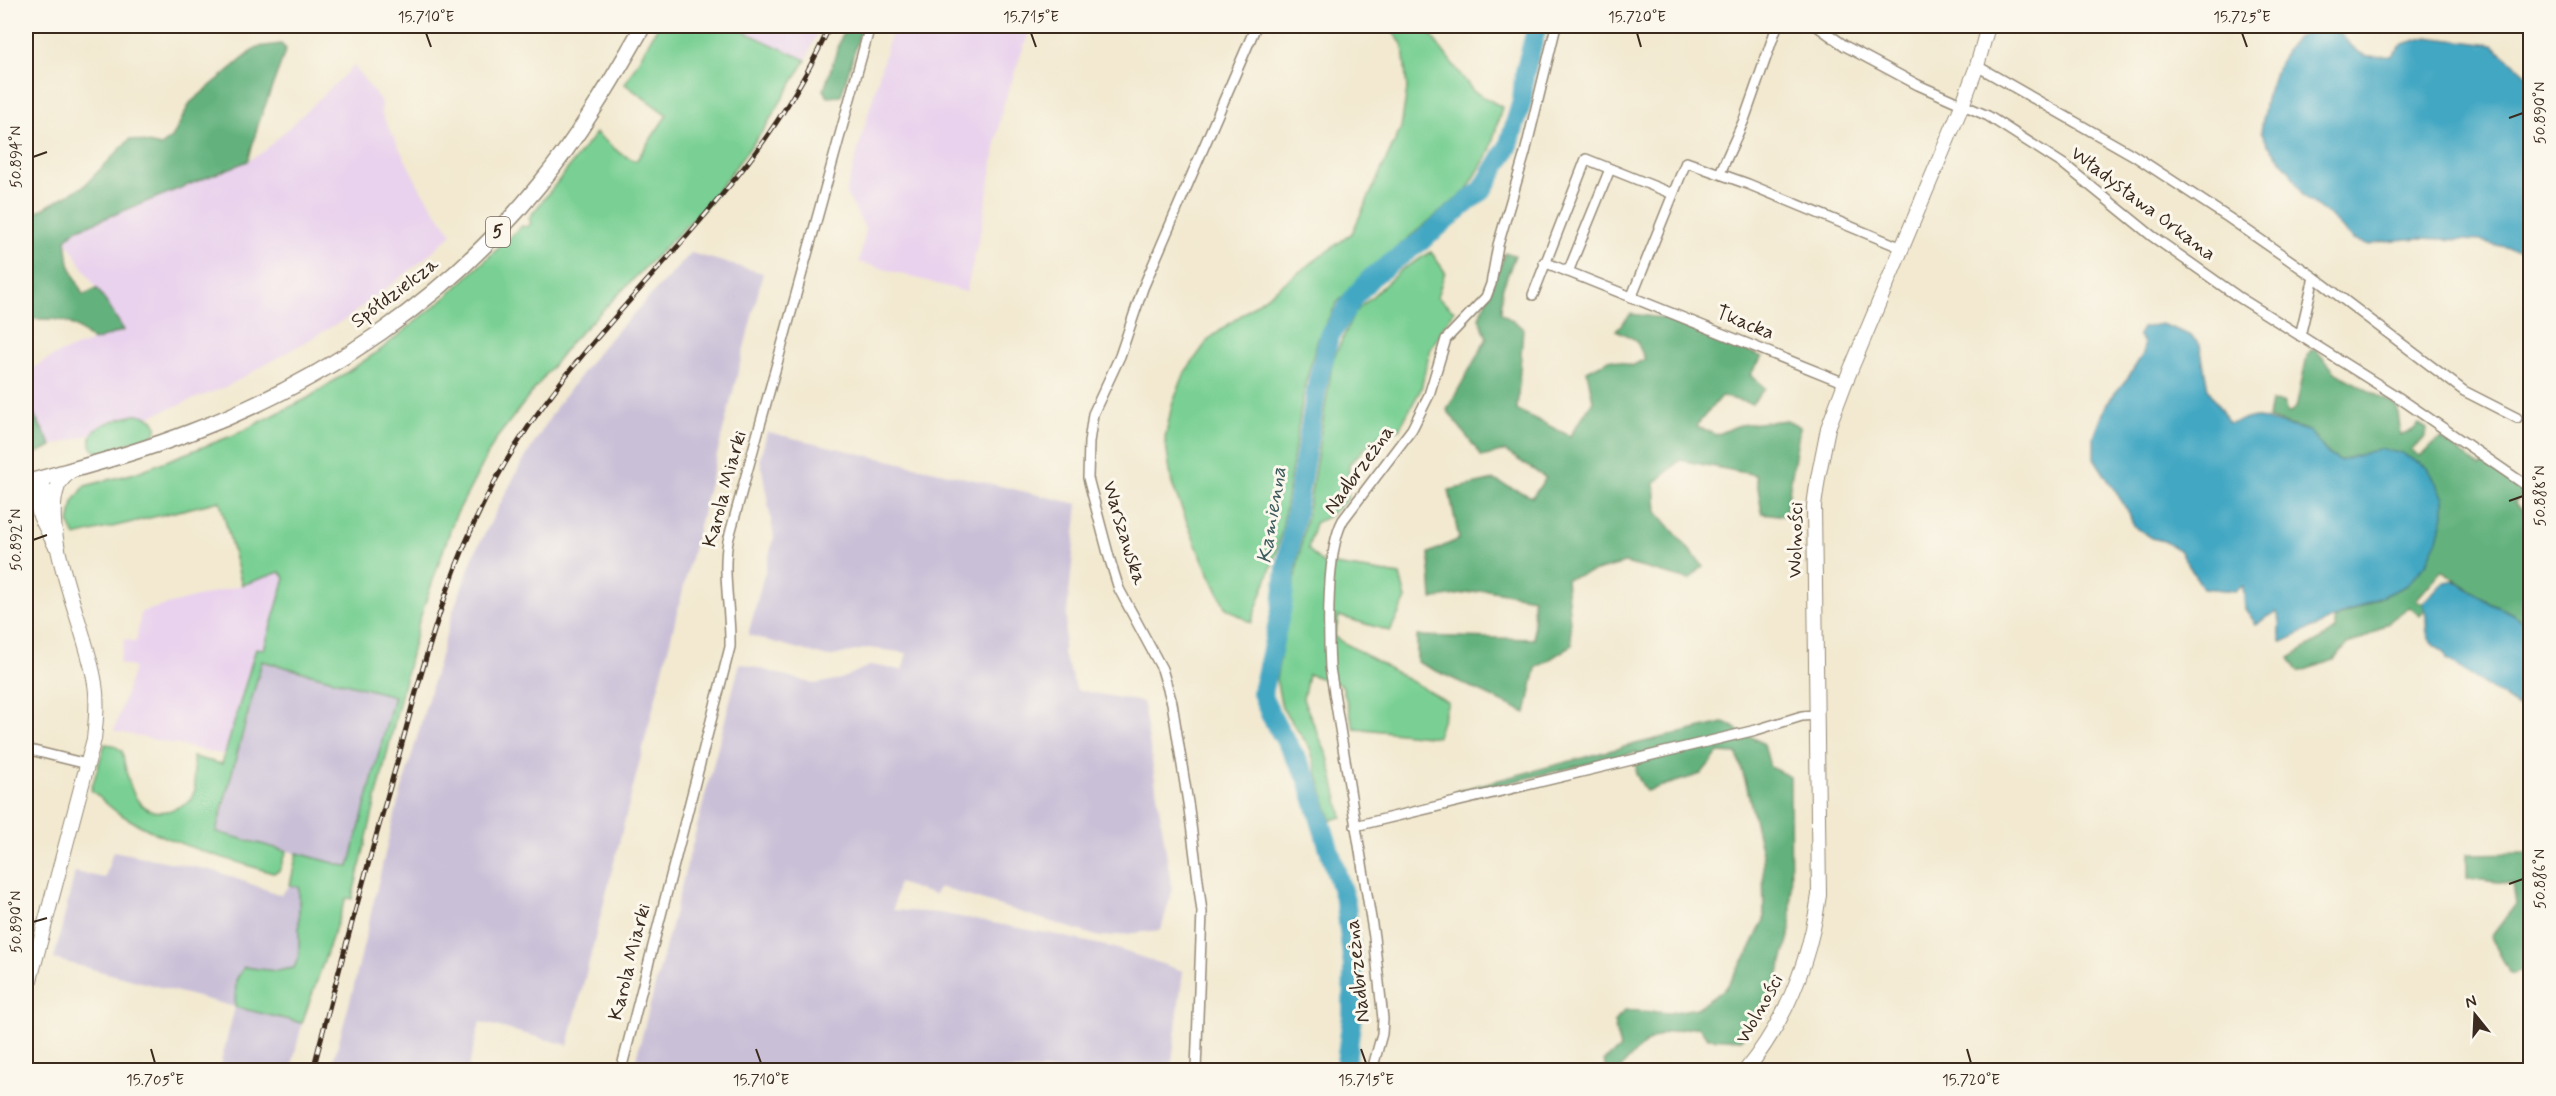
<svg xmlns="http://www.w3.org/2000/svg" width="2556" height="1096" viewBox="0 0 2556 1096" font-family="Mynerve,sans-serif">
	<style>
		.built { fill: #e9d2ed }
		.industrial { fill: #c9bfd7 }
		.green { fill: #7ad094; stroke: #5a7d59; stroke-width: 1.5 }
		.forest { fill: #63b27e; stroke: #4f6e4e; stroke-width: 1.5 }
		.water { fill: #43a7c3; stroke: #3f6870; stroke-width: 1.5 }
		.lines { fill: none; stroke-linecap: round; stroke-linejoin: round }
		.river { stroke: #43a7c3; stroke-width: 20 }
		.street-casing { stroke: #968a77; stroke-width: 12 }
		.secondary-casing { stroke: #968a77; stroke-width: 16 }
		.primary-casing { stroke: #968a77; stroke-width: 18 }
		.street { stroke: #fff; stroke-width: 9 }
		.secondary { stroke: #fff; stroke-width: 14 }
		.primary { stroke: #fff; stroke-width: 15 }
		.rail-casing { stroke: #3b2a1e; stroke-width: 5 }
		.rail { stroke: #fbf7ec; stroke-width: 3; stroke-dasharray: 9; stroke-linecap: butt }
		.ticks { fill: none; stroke: #3b2a1e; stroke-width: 2 }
		.labels { text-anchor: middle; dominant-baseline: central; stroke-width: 6; stroke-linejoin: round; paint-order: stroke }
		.shield { fill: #fbf7ec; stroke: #75685c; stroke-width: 1.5 }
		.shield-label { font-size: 18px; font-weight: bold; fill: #3b2a1e }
		.street-label { font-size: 20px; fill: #3b2a1e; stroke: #fbf7ec }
		.water-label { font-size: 21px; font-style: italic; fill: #3e5c60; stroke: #fbf7ec }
		.neatline { fill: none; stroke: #3b2a1e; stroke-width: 2 }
		.ticks-label { font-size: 15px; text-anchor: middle; fill: #3b2a1e }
	</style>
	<rect width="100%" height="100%" fill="#fbf7ec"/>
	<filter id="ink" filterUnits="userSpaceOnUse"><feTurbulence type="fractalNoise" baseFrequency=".0167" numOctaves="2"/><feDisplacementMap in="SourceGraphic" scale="12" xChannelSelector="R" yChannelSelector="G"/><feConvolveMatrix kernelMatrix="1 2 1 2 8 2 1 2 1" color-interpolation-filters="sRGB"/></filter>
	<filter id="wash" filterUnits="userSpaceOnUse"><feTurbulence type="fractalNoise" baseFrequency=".008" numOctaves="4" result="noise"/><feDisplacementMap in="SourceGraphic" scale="24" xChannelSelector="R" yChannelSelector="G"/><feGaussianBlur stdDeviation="1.35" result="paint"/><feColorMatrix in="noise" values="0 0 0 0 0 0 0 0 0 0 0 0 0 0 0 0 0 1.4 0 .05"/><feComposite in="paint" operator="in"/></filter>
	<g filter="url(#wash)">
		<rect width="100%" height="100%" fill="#f2e9d0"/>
		<path class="built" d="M732,26H820L806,60Z
			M893,26H1031L1002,109L983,220L966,292L859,262L866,230L846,193Z
			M354,66L382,103L381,113L421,190L452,234L417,265L347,318L228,386L142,419L52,446L26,401V372L57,354L123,330L65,239L76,230L248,161L263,152Z
			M280,572L285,578L264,649L255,648L225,755L114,731L134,668L119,663L125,639L136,642L141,612L242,585Z"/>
		<path class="industrial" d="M691,253L763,273L568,1045L480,1022L468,1070H331L353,990L391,828L453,611L475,552L519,468L559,403L601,348Z
			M767,432L1078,504L1063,654L1077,690L1143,702L1172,891L1161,930L1100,937L939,887L935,895L898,883L893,910L939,913L1057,935L1114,948L1183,971L1171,1070H633L740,663L815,684L841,679L871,665L902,670L907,653L869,648L828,657L748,635L774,537L760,458Z
			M262,661L394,696L349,867L216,832Z
			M113,851L215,871L281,895L290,885L299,887V956L294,969L276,971L244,967L236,1007L302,1023L291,1070H219L235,1007L54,959L75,872L105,878Z"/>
		<path class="green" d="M658,26H732L806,60L764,129L706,206L571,342L496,439L454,519L419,621L352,899L346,898L302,1023L235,1007L236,980L244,967L276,971L294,968L299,956V887L290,885L297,853L349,867L394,696L262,661L216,832L287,851L279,871L273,873C221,857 166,843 120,814C110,808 101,798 91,790L105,744L113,745L122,751C127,776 132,818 167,811C174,810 182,805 189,802L195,790L193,757L222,764L256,648L264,649L285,578L280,572L242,585L220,501L75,536L69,524L73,502L85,486L135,473L234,435L308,398L379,351L446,297L522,226L527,227L531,223L529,218L596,133L621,154L636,161L667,115L625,84Z
			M1388,26H1424L1473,91L1502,107L1490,151L1467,190L1363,275L1337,303L1318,338L1305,385L1282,529L1277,551L1251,623L1225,607L1198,550L1172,484L1165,438L1172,405L1185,372L1209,339L1352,233L1401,128L1407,89L1403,45Z
			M1431,252L1445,272L1437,297L1454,311L1430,350L1421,389L1399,429L1382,432L1349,464L1348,498L1329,516L1315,523L1308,549L1322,563L1400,575L1406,599L1390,631L1339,616L1334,637L1448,702L1437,737L1354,728L1342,685L1308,674L1303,699L1328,757L1342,817L1331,820L1310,748L1282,708L1276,679L1310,498L1333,359L1355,312L1401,270Z
			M135,415C148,414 160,420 155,434L101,453L93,450C81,425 119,419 135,415Z"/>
		<path class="forest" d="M845,26H862L841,96L828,97L824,90Z
			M281,44L286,49L258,125L248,161L76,230L66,239L69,264L83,295L97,288L124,330L94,341C68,318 64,319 30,319L26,314V218L84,186L130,139L161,146L172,138L190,103L257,47Z
			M1505,253L1515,255L1502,290L1501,313L1523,328L1517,410L1570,436L1593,401L1587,371L1611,359L1632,366L1645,359L1636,340L1616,330L1631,314L1670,319L1762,357L1750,375L1765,388L1752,404L1721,396L1696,426L1716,435L1739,425L1787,420L1800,427L1785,516L1762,513L1756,475L1680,460L1655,483L1657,512L1703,566L1689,580L1625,563L1566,579L1572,645L1536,668L1526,713L1417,662V636L1534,639L1533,598L1487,590L1432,599L1429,553L1459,539L1449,490L1494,480L1532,497L1546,478L1505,451L1482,457L1447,410L1487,338L1479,318Z
			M2311,350H2316L2336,373L2397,406L2401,435L2413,430L2419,424L2427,429L2426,437L2411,450L2420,456L2441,438L2480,467L2483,464L2519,489L2521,496L2514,503L2530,516V630L2515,615L2491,604L2442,570L2416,600L2423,603L2425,609L2420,616L2409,607L2376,631L2360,640L2347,644L2334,660L2298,672L2289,658L2336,630L2334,619L2407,585L2355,456L2340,461L2329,455L2309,431L2268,418L2271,401L2283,402L2288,413L2296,408L2307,356Z
			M26,401L52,446L26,458Z
			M1723,723L1731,725L1745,737L1750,736L1764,744L1770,767L1790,777L1791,929L1776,984L1741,1040L1708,1038L1698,1027C1655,1031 1647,1039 1619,1070H1606L1604,1060L1620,1049L1614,1022L1625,1010L1669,1013L1697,1008L1726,988L1748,953L1764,920L1763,858L1747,787L1737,754L1718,753L1701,774L1646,791L1636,774L1637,752L1457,795V791L1635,744Z
			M2530,853V968L2510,974L2491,937L2516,904L2513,884L2467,878V854Z"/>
		<path class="water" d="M2325,26C2345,32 2346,45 2362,54C2369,58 2383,56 2391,56L2403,44L2427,37L2493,45L2530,78V260L2520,251L2481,241L2420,238L2384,241L2370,245L2353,240L2329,215L2303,196L2289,170L2269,146L2261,132L2266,99L2275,72L2287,49L2296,38Z
			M2161,324L2190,335L2200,345L2208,389L2229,423L2255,417L2309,431L2329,455L2340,461L2378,449L2401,453L2428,468L2444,498V515L2438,539L2426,564L2407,585L2282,642C2276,633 2285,622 2276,612L2256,624L2245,609L2243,586L2235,591L2203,588L2179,550L2164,541L2151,538L2133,525L2128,511L2094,458V437L2107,403L2129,376L2143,354L2144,343L2138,335L2142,328Z
			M2454,580L2491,604L2515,615L2530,630V715L2447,659L2445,652C2416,633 2432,629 2423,603L2442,583Z"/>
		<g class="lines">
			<path class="river" d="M1345,1070L1352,1016L1353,967L1346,904L1307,777L1270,714L1262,693L1282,606L1286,569L1318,381L1329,337L1354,297L1372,277L1420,242L1482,190L1508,147L1522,101L1524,76L1537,26"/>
		</g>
	</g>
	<g filter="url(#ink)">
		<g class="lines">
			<defs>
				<path id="street" d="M1817,26L1845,46L1918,85L1988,116L2066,166L2152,236L2237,296L2398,397L2530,488
					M1977,66L2133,155L2229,218L2314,277L2464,391L2517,418
					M1720,173L1744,120L1777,26
					M1544,262L1845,383
					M1568,272L1610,169
					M1533,295L1586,159L1673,194
					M1632,296L1686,162L1748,184L1902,248
					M2300,336L2314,277
					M26,749L87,764
					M1355,826L1623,762L1756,730L1802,716L1816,715
					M621,1070L730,647C731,611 722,575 728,541L870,26
					M1196,1070L1202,912L1189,809L1172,703L1162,669L1119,589L1109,557L1088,478L1089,442L1093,414L1120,356L1143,288L1256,26
					M1372,1070L1382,1034L1383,1019L1374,937L1330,668C1328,632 1326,551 1343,520L1412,429L1429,395L1446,339L1486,297L1491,284L1498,245L1525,153L1556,26"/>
				<path id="secondary" d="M31,481L40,516L55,545
					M31,481L44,488L52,510
					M26,995L94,739C96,721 98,702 95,684C88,631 39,535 58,486C61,479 67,474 73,469
					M1746,1070C1787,1019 1810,961 1819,895L1814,506L1818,478L1828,428L1845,383L1963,103L1977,66L1988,26"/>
				<path id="primary" d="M26,483C81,467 137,453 191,432C326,381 448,298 539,185C578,138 613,79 643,26"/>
			</defs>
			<use href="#street" class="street-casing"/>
			<use href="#secondary" class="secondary-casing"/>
			<use href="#primary" class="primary-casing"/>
			<use href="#street" class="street"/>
			<use href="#secondary" class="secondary"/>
			<use href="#primary" class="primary"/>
			<defs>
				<path id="rail" d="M313,1070C339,968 367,867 396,766C426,655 454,541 517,444C576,351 656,276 725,191C767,141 803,85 830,26"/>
			</defs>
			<use href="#rail" class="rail-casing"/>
			<use href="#rail" class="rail"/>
		</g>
	</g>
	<path class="ticks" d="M426,33L431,47M1031,33L1036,47M1637,33L1641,47M2242,33L2247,47M2509,118L2523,113M33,157L47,152M2509,501L2523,496M33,540L47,535M2509,884L2523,879M33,922L47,918M151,1049L155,1063M756,1049L761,1063M1361,1049L1366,1063M1967,1049L1971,1063"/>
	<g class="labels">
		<rect class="shield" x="486" y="217" width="24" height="30" rx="4.5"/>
		<g class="shield-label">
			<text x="498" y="232">5</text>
		</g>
		<g class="street-label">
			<text transform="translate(2143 204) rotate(37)">Władysława Orkana</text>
			<text transform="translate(395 293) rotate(-37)">Spółdzielcza</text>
			<text transform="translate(1745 323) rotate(22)">Tkacka</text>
			<text transform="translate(1359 470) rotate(-54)">Nadbrzeżna</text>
			<text transform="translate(725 489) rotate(-75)">Karola Miarki</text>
			<text transform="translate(1124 533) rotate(73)">Warszawska</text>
			<text transform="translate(1796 540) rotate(-89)">Wolności</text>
			<text transform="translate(630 962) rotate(-76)">Karola Miarki</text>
			<text transform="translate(1358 971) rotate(-96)">Nadbrzeżna</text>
			<text transform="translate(1760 1009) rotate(-61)">Wolności</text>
		</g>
		<g class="water-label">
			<text transform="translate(1272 515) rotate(-81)">Kamienna</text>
		</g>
	</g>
	<rect width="2556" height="1096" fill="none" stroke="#fbf7ec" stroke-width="66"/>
	<g transform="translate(2475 1015) rotate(342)" stroke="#fbf7ec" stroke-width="4.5" paint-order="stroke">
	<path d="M0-4.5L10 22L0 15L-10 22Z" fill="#3b2a1e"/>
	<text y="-9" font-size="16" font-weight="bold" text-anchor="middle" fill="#3b2a1e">N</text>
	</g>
	<rect x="33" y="33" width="2490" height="1030" class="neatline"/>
	<g class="ticks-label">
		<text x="426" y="22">15.710°E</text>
		<text x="1031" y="22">15.715°E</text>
		<text x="1637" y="22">15.720°E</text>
		<text x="2242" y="22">15.725°E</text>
		<text transform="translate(2540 113) rotate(-90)" y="5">50.890°N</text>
		<text transform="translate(16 157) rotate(-90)" y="5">50.894°N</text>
		<text transform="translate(2540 496) rotate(-90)" y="5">50.888°N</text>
		<text transform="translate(16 540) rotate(-90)" y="5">50.892°N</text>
		<text transform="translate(2540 879) rotate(-90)" y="5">50.886°N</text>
		<text transform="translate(16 922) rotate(-90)" y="5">50.890°N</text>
		<text x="155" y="1085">15.705°E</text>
		<text x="761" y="1085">15.710°E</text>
		<text x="1366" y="1085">15.715°E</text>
		<text x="1971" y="1085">15.720°E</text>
	</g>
</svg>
